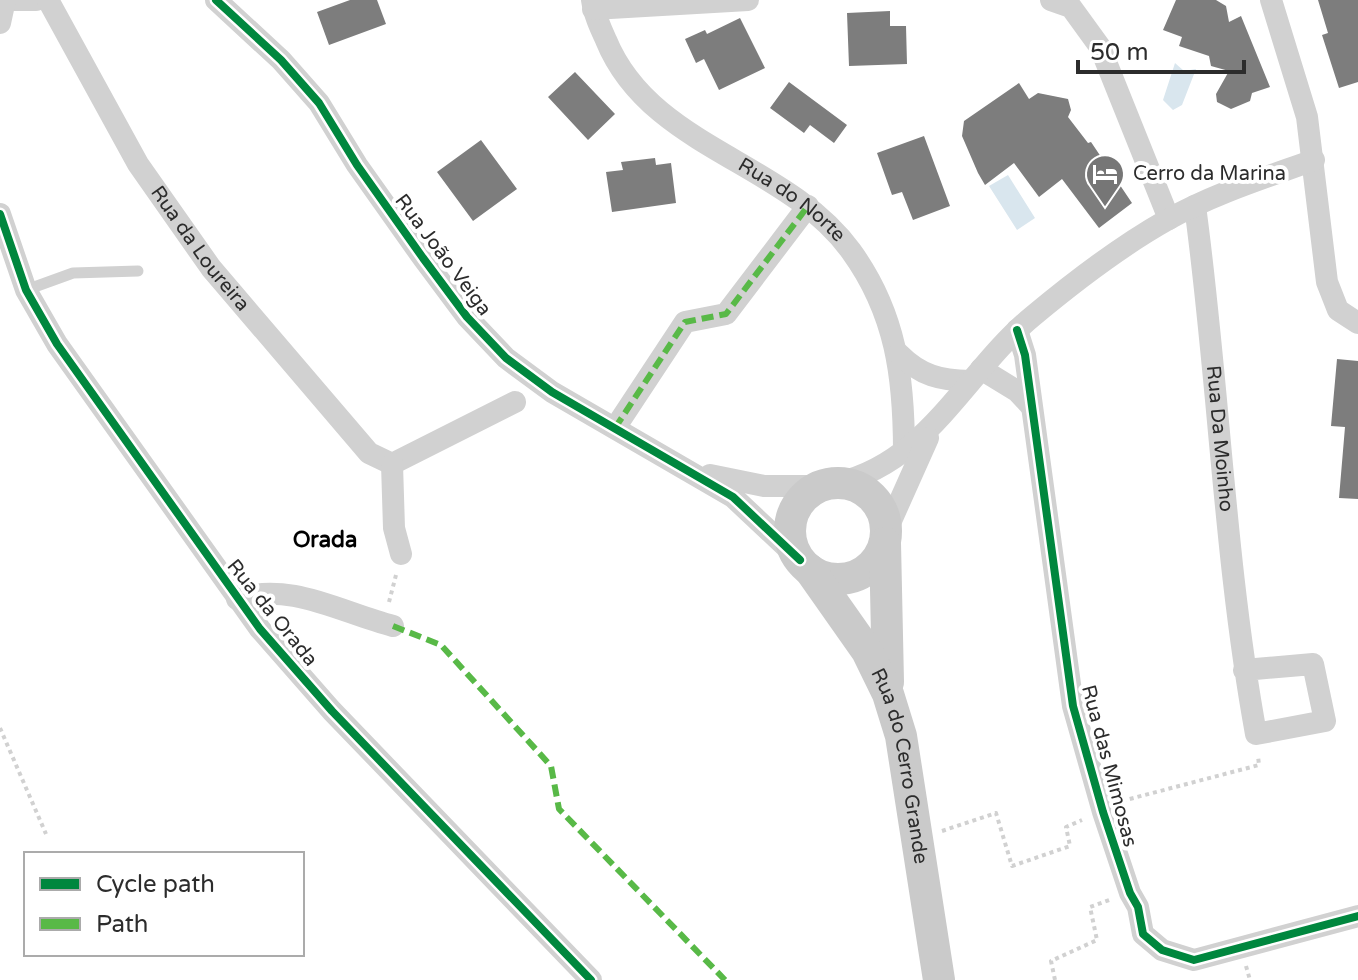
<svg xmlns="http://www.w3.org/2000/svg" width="1358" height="980" viewBox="0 0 1358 980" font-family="'Varela Round',sans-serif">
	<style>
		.water { fill: #d9e6ee }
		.building { fill: #7d7d7d }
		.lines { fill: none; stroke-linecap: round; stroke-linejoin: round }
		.path { stroke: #d1d1d1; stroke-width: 4; stroke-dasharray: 4 4; stroke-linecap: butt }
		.lane { stroke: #d1d1d1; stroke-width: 11 }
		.street { stroke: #d1d1d1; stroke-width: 22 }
		.secondary { stroke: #cacaca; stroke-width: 32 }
		.quiet { stroke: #58b947; stroke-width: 6; stroke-dasharray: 12 6; stroke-linecap: butt }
		.cycleway-casing { stroke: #fff; stroke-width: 13 }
		.cycleway { stroke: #00873e; stroke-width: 8 }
		.labels { text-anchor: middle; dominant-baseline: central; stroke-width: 8; stroke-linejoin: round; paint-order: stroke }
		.poi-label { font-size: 20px; fill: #2c2c2c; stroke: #fff; text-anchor: start }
		.street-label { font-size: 20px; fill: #2c2c2c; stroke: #fff }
		.neighbourhood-label { font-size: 22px; font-weight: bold; fill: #000; stroke: #fff }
	</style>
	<rect width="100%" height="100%" fill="#fff"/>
	<path class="water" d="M1175,63L1184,71L1196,69L1182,105L1173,110L1163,100Z
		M1008,175L1035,218L1017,230L989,186Z"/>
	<path class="building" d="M350,0H377L386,24L329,45L317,12Z
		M1176,0H1216L1226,6L1229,22L1241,16L1270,87L1252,93L1250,101L1231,109L1217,102L1216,94L1229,71L1211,66L1209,56L1179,46L1182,37L1163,30Z
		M1318,0H1358V82L1339,88L1322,35L1328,33Z
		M890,11V26H906L907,64L849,66L847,13Z
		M740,18L765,68L719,90L704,59L696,63L685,39L705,30L707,34Z
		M575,72L615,114L588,140L548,97Z
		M789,82L847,125L834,143L810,125L804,133L770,108Z
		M1019,83L1029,99L1038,93L1068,99L1071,110L1068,117L1088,143L1091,142L1132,203L1099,228L1062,179L1039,197L1014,163L985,185L978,173L962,136L964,121Z
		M924,136L950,206L913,220L902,192L892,195L877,153Z
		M481,140L517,189L473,221L437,172Z
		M655,158L656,165L671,163L676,203L612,212L606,172L623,170L621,162Z
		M1337,359L1358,361V499L1339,498L1345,427L1331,426Z"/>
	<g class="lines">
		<path class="path" d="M389,602L396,575
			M0,728L46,834
			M1122,801L1259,765L1258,756
			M942,831L996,813L1012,866L1070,846L1066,827L1082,820
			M1246,966L1250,980
			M1055,980L1051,961L1097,940L1090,907L1112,899"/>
		<path class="lane" d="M26,290L73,273L138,271"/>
		<g class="street">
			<path d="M11,0H36"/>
			<path id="s1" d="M48,0L138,164L211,268L369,453L392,464L515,402"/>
			<path d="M216,0L281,60L319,103L357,165L423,258L467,317L506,358L552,392L733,497L800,560"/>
			<path id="s2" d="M592,0C594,14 600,27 606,40C650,148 786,161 851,251C896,313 904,377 904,452"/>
			<path d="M1051,0L1071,7L1100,47L1169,219"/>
			<path d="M1271,0L1307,117L1327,282L1338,310L1358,323"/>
			<path d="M593,9L748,0"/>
			<path d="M0,23L5,0"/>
			<path id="s3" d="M1195,206C1219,382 1224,559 1256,734L1325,721L1313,664L1244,670"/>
			<path d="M0,214L26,290L57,344L260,629L332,711L591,980"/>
			<path d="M1017,330L1025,355L1073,706L1103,812L1130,893L1138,907L1143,934L1162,950L1194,960L1358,916"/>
			<path d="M899,354C921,376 940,380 970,381"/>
			<path d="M981,369L1017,391L1030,405"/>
			<path d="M615,428L685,322L726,314L808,206"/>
			<path d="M392,464L394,528L401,554"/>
			<path d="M710,475L764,486H823"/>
			<path d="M837,483C928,463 966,371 1033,316C1075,281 1119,247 1167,220C1213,194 1264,178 1314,160"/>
			<path d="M886,532L928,438"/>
			<path d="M237,599C289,581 342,613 393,626"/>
		</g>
		<g class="secondary">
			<circle cx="838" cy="531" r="48"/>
			<path d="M885,543L888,682"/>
			<path id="s4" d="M810,570L867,651L888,694L901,736L939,980"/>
		</g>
		<path class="quiet" d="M615,428L685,322L726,314L808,206
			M393,626L441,645L551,766L559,809L725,980"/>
		<defs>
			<path id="cycleway" d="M216,0L281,60L319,103L357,165L423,258L467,317L506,358L552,392L733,497L800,560
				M0,214L26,290L57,344L260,629L332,711L591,980
				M1017,330L1025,355L1073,706L1103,812L1130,893L1138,907L1143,934L1162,950L1194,960L1358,916"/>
		</defs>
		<use href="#cycleway" class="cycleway-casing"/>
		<use href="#cycleway" class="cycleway"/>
	</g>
	<defs>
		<symbol id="hotel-pin" viewBox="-11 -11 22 30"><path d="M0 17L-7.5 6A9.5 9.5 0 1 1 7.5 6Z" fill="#767676" stroke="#fff"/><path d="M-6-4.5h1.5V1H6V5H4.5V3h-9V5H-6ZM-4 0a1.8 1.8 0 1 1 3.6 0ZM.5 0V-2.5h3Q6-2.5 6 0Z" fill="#fff"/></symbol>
	</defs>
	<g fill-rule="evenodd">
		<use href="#hotel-pin" x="1083" y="152" width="44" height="60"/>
	</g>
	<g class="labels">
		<g class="poi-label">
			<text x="1133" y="174">Cerro da Marina</text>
		</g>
		<g class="street-label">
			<text stroke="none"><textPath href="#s2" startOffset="292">Rua do Norte</textPath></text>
			<text stroke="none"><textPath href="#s1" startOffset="292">Rua da Loureira</textPath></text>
			<text transform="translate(443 255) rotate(53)">Rua João Veiga</text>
			<text stroke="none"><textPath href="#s3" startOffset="234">Rua Da Moinho</textPath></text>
			<text transform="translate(272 613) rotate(51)">Rua da Orada</text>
			<text stroke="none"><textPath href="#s4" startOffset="220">Rua do Cerro Grande</textPath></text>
			<text transform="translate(1109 766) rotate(75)">Rua das Mimosas</text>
		</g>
		<g class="neighbourhood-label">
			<text x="325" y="540">Orada</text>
		</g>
	</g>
	<rect x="24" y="852" width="280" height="104" fill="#ffffff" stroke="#ababab" stroke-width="2"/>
	<rect x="40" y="878" width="40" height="12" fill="#00873e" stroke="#ababab" stroke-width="2"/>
	<text x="96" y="892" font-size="24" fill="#2c2c2c">Cycle path</text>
	<rect x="40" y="918" width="40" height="12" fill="#58b947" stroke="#ababab" stroke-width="2"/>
	<text x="96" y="932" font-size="24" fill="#2c2c2c">Path</text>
	<path d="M1078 60v12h166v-12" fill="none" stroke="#2c2c2c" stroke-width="4"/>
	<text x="1090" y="60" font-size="24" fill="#2c2c2c" stroke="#ffffff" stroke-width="6" paint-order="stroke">50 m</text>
</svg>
